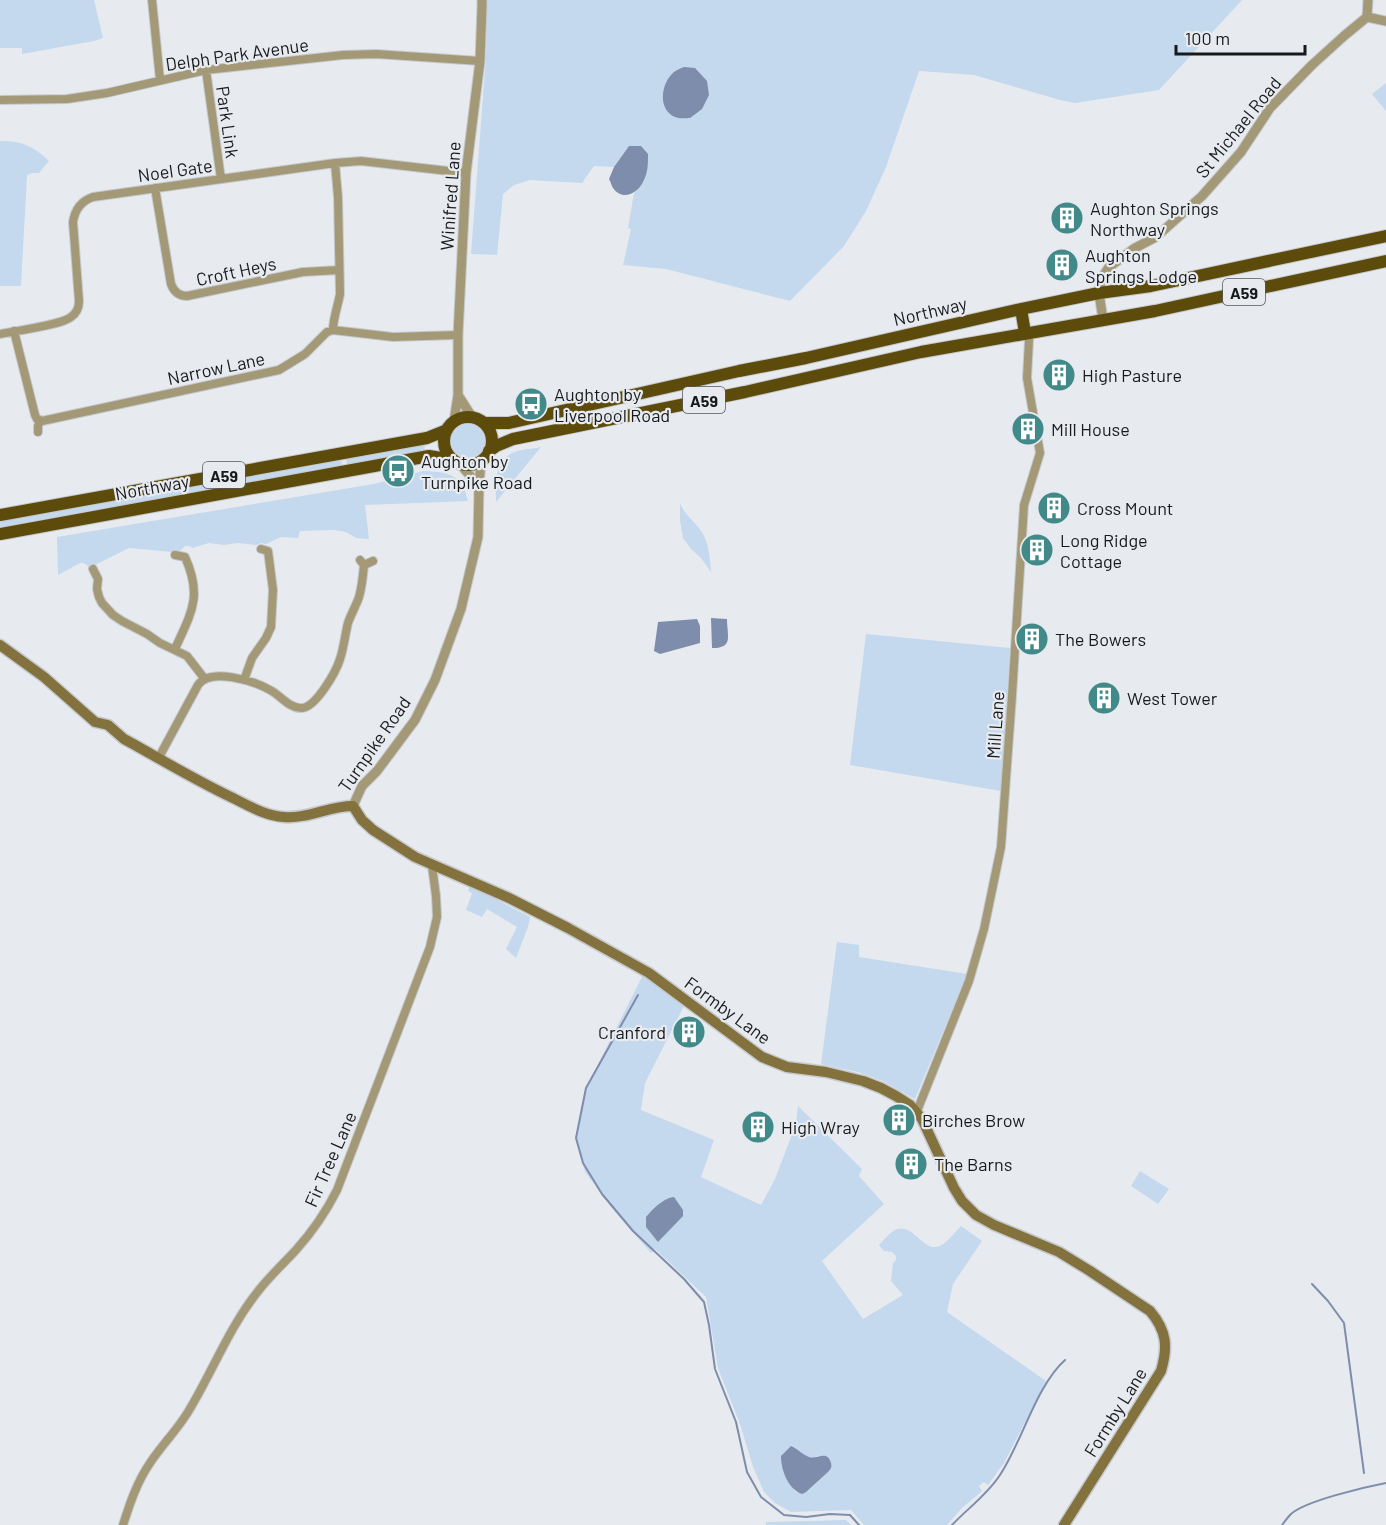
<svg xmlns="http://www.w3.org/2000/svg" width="1386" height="1525" viewBox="0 0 1386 1525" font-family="Barlow,sans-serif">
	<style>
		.green { fill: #c4d8ee; fill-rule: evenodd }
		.water { fill: #7d8dab }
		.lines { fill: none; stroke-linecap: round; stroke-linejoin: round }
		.stream { stroke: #7d8dab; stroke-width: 2 }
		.minor-casing { stroke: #c6c9cd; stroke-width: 10 }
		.tertiary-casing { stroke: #c6c9cd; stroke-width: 11 }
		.secondary-casing { stroke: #c6c9cd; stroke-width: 13 }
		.trunk-casing { stroke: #c6c9cd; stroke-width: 14 }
		.minor { stroke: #a49977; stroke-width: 8 }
		.tertiary { stroke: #a49977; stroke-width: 9 }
		.secondary { stroke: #83723d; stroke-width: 10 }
		.trunk { stroke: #5c4b0a; stroke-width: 12 }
		.labels { text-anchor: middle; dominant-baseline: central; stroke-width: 4.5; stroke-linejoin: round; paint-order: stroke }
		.shield { fill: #e7ebef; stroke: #56585b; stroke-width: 1.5 }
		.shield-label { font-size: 16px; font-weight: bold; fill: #18191b }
		.street-label { font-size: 18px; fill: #18191b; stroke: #e7ebef }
		.poi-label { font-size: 18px; fill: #18191b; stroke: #e7ebef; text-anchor: start }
	</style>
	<rect width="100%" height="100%" fill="#e7ebef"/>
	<path class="green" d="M0,0H94L103,38L94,41L22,54V48H0Z
		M487,0H1242L1159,90L1075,103L1060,100L974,75L919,71L886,167L866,211L844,246L790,301L666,269L623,265L631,229L628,228L634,193L642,184L629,146L614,167L594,166L582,183L530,180L514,185L503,194L497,255L471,254L486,57Z
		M1386,83V111L1372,94Z
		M0,141C22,141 33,146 49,161L39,173H32L27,175L21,286H0Z
		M451 441a17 17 0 1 1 34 0a17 17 0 1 1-34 0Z
		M424,443L425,452L347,465L346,457Z
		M541,447L496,502C496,484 493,464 512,453C520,449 533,449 541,447Z
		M341,458L342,466L0,527V519Z
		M423,471C449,472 462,474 468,501L365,505L369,539L356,538L346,532L334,530L300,531L298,538L281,537L266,544L261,543L256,545L238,543L224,545L209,543L192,548L190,546H185L181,550L172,552L129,548L95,565L89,567L84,563H80L58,575L57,537L374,484Z
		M680,503C685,516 696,522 703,534C709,545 710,559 711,572L701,558L691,549L683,538L680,520Z
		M866,634L1010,648L1001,791L850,765Z
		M470,886L530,917L528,927L516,958L506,949L517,927L487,909L482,917L466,910L472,893L468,891Z
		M837,942L859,945V957L967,974L915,1099L883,1081L858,1072L821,1064Z
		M645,971L685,1004L645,1083L641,1110L714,1140L701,1177L761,1205L775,1179L796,1124L798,1106L862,1169L859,1176L884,1204L822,1261L863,1319L903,1295L891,1281L893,1263L896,1260V1256L892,1252L884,1251L879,1245C884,1240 890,1232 897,1229C914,1224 924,1253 940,1246C948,1242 955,1232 961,1226L982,1241L953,1284L947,1312L1046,1381L1004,1463L988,1485L984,1482L979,1486L982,1491L962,1508L947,1525H864L851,1510L791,1512L775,1503L764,1492L753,1467L740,1424L718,1368L706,1297L655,1249L651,1253L613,1209L585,1172L576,1138L586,1088ZM818,1456L828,1472C822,1477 806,1495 799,1493C794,1492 792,1486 789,1482L808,1457L813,1458Z
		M1140,1171L1169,1189L1158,1204L1131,1186Z
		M846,1520L851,1525H766V1522Z"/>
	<path class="water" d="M684,67L695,68L707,81L709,95L702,109L690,118C686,118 679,119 675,117C658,110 661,86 671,75C674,71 679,69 684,67Z
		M629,146H641L648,154C648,164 648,173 643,182C637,194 622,201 613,188C611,185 611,182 609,179L614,167Z
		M711,618L727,619C727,636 734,648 712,648Z
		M697,619L700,626V643L660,654L654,651L658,622Z
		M674,1197L683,1210V1216L658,1242L646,1227V1217C652,1210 663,1198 674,1197Z
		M791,1446C798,1449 803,1455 809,1457C817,1460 827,1449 831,1463C832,1468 831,1468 828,1472L806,1492L802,1494C788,1489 781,1470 781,1456Z"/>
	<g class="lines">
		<path class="stream" d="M638,995L586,1088L576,1138L583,1163L602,1194L633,1231L684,1279L704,1302L709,1325L715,1369L736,1422L747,1472L761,1497L784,1515L806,1517L830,1514L850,1515L859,1525
			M1312,1284L1328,1301L1344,1323L1364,1473
			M952,1525C968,1508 987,1495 1000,1475C1022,1442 1036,1386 1065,1360
			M1282,1525C1285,1521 1288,1517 1291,1514C1305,1501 1365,1487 1386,1483"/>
		<defs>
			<path id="minor" d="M152,0L160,80
				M206,70L221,179
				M0,100L67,99L107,93L206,70L343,55L376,54L480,61
				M155,188L171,284C174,292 179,296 187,296L303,272L339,270
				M333,330C333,318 338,306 340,294L338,197L335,163
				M14,331L35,415L37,419L42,421L279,370L305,354L327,332L333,330L393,337L458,335
				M0,334C14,331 62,325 71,317C77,313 79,307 79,301L73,222C75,209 81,201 93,197L335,163L361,161L466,173
				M38,432V426L40,421
				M364,565L373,561
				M93,569L98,579L97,589L99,597L102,603L113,615L122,621L147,634L160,643L187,656L204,678
				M175,649C191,613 203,597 185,557L175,555
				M244,680L252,658L266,638L271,627L273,590L268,551L261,549
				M158,759L198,685C210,667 254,681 270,690C280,695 290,709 302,708C316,707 336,672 340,659C344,647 345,635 348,623C351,614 356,606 359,597C362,587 363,576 364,565L360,560
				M917,1111L969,981L984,929L1001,847L1012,696L1024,505L1040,453L1027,378L1029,340L1025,333
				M123,1525C130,1503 137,1482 150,1463C162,1445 177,1430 188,1412C213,1371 229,1327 259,1290C270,1276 284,1263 296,1250C313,1231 326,1212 337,1190L430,947L437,917L436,896L432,866"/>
			<path id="tertiary" d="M1367,17L1368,0
				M1103,320L1099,293L1101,279L1109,267L1135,248L1156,237L1202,196L1241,152L1270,108L1312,65L1344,36L1367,17L1386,21
				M458,395L472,417
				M454,421L458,395V335L466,173L480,61L482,6V0
				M459,463L479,486
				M353,806L362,786L377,771L415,720L435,680L461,609L478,537L479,486L481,461"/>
			<path id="secondary" d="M0,645L44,677L95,722L108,725L124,739L135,745C167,763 199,782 233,798C249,806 266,816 284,817C308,819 329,806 353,806L362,820L373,830L415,857L509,898L568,928L649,973L762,1057L787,1067L826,1072L863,1081L881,1088L896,1096L910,1105L922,1119L954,1188L962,1201L976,1215L994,1225L1059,1252L1090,1271L1150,1311C1167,1331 1168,1347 1161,1371L1064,1525"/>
			<path id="trunk" d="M1021,309L1025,333
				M444 441a24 24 0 1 1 48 0a24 24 0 1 1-48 0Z
				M484,423H509L739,371L806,358L1021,309L1099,293L1151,286L1386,236
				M489,451L496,446L513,439L745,392L921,352L1155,311L1386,261
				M0,515L427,438L447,430
				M0,534L429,456L453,460"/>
		</defs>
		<use href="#minor" class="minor-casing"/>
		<use href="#tertiary" class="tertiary-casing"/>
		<use href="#secondary" class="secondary-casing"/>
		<use href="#trunk" class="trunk-casing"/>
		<use href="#minor" class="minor"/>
		<use href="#tertiary" class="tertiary"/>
		<use href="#secondary" class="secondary"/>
		<use href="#trunk" class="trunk"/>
	</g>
	<defs>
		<symbol id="building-disc" viewBox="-11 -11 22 22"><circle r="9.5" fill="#428a8a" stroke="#e7ebef"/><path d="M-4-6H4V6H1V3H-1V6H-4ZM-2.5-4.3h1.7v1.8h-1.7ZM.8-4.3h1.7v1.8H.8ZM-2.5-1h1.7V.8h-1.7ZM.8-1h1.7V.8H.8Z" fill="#fff"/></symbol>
		<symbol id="bus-disc" viewBox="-11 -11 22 22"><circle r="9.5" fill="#428a8a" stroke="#e7ebef"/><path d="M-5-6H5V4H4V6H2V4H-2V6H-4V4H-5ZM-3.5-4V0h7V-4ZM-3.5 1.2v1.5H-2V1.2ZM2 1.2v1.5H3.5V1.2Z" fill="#fff"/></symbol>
	</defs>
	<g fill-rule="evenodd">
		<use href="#building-disc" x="1048" y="199" width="38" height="38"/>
		<use href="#building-disc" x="1043" y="246" width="38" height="38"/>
		<use href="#building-disc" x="1040" y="356" width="38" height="38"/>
		<use href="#bus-disc" x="512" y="385" width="38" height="38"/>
		<use href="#building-disc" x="1009" y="410" width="38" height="38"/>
		<use href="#bus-disc" x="379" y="452" width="38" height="38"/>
		<use href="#building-disc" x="1035" y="489" width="38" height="38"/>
		<use href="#building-disc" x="1018" y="531" width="38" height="38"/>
		<use href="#building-disc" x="1013" y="620" width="38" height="38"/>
		<use href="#building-disc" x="1085" y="679" width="38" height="38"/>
		<use href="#building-disc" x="670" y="1013" width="38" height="38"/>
		<use href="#building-disc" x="880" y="1101" width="38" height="38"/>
		<use href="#building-disc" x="739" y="1108" width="38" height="38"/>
		<use href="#building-disc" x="892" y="1145" width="38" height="38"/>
	</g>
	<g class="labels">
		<g class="shield">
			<rect x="1223" y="279" width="42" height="26" rx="4.5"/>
			<rect x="683" y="387" width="42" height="26" rx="4.5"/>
			<rect x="203" y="462" width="42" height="26" rx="4.5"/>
		</g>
		<g class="shield-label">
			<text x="1244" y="292">A59</text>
			<text x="704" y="400">A59</text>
			<text x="224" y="475">A59</text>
		</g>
		<g class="street-label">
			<text transform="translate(237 54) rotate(-8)">Delph Park Avenue</text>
			<text transform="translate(228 122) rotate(82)">Park Link</text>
			<text transform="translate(1238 127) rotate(-51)">St Michael Road</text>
			<text transform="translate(175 170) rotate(-8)">Noel Gate</text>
			<text transform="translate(450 196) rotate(-86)">Winifred Lane</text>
			<text transform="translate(236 271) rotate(-12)">Croft Heys</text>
			<text transform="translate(930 311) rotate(-13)">Northway</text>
			<text transform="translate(216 368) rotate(-12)">Narrow Lane</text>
			<text transform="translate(152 487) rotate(-10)">Northway</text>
			<text transform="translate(995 725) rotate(-86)">Mill Lane</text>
			<text transform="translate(374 744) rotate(-55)">Turnpike Road</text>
			<text transform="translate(728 1010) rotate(36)">Formby Lane</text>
			<text transform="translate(330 1159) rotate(-66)">Fir Tree Lane</text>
			<text transform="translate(1115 1412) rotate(-58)">Formby Lane</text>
		</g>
		<g class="poi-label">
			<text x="1090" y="208">Aughton Springs<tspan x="1090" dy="21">Northway</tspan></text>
			<text x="1085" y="255">Aughton<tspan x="1085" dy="21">Springs Lodge</tspan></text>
			<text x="1082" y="375">High Pasture</text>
			<text x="554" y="394">Aughton by<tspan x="554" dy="21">Liverpool Road</tspan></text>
			<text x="1051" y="429">Mill House</text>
			<text x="421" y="461">Aughton by<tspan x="421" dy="21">Turnpike Road</tspan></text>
			<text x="1077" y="508">Cross Mount</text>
			<text x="1060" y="540">Long Ridge<tspan x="1060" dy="21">Cottage</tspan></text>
			<text x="1055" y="639">The Bowers</text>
			<text x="1127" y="698">West Tower</text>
			<text x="666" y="1032" text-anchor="end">Cranford</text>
			<text x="922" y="1120">Birches Brow</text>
			<text x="781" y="1127">High Wray</text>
			<text x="934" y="1164">The Barns</text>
		</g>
	</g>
	<path d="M1176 45v9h129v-9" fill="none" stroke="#18191b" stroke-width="3"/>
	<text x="1185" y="45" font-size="18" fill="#18191b" stroke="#e7ebef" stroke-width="4.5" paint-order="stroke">100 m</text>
</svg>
